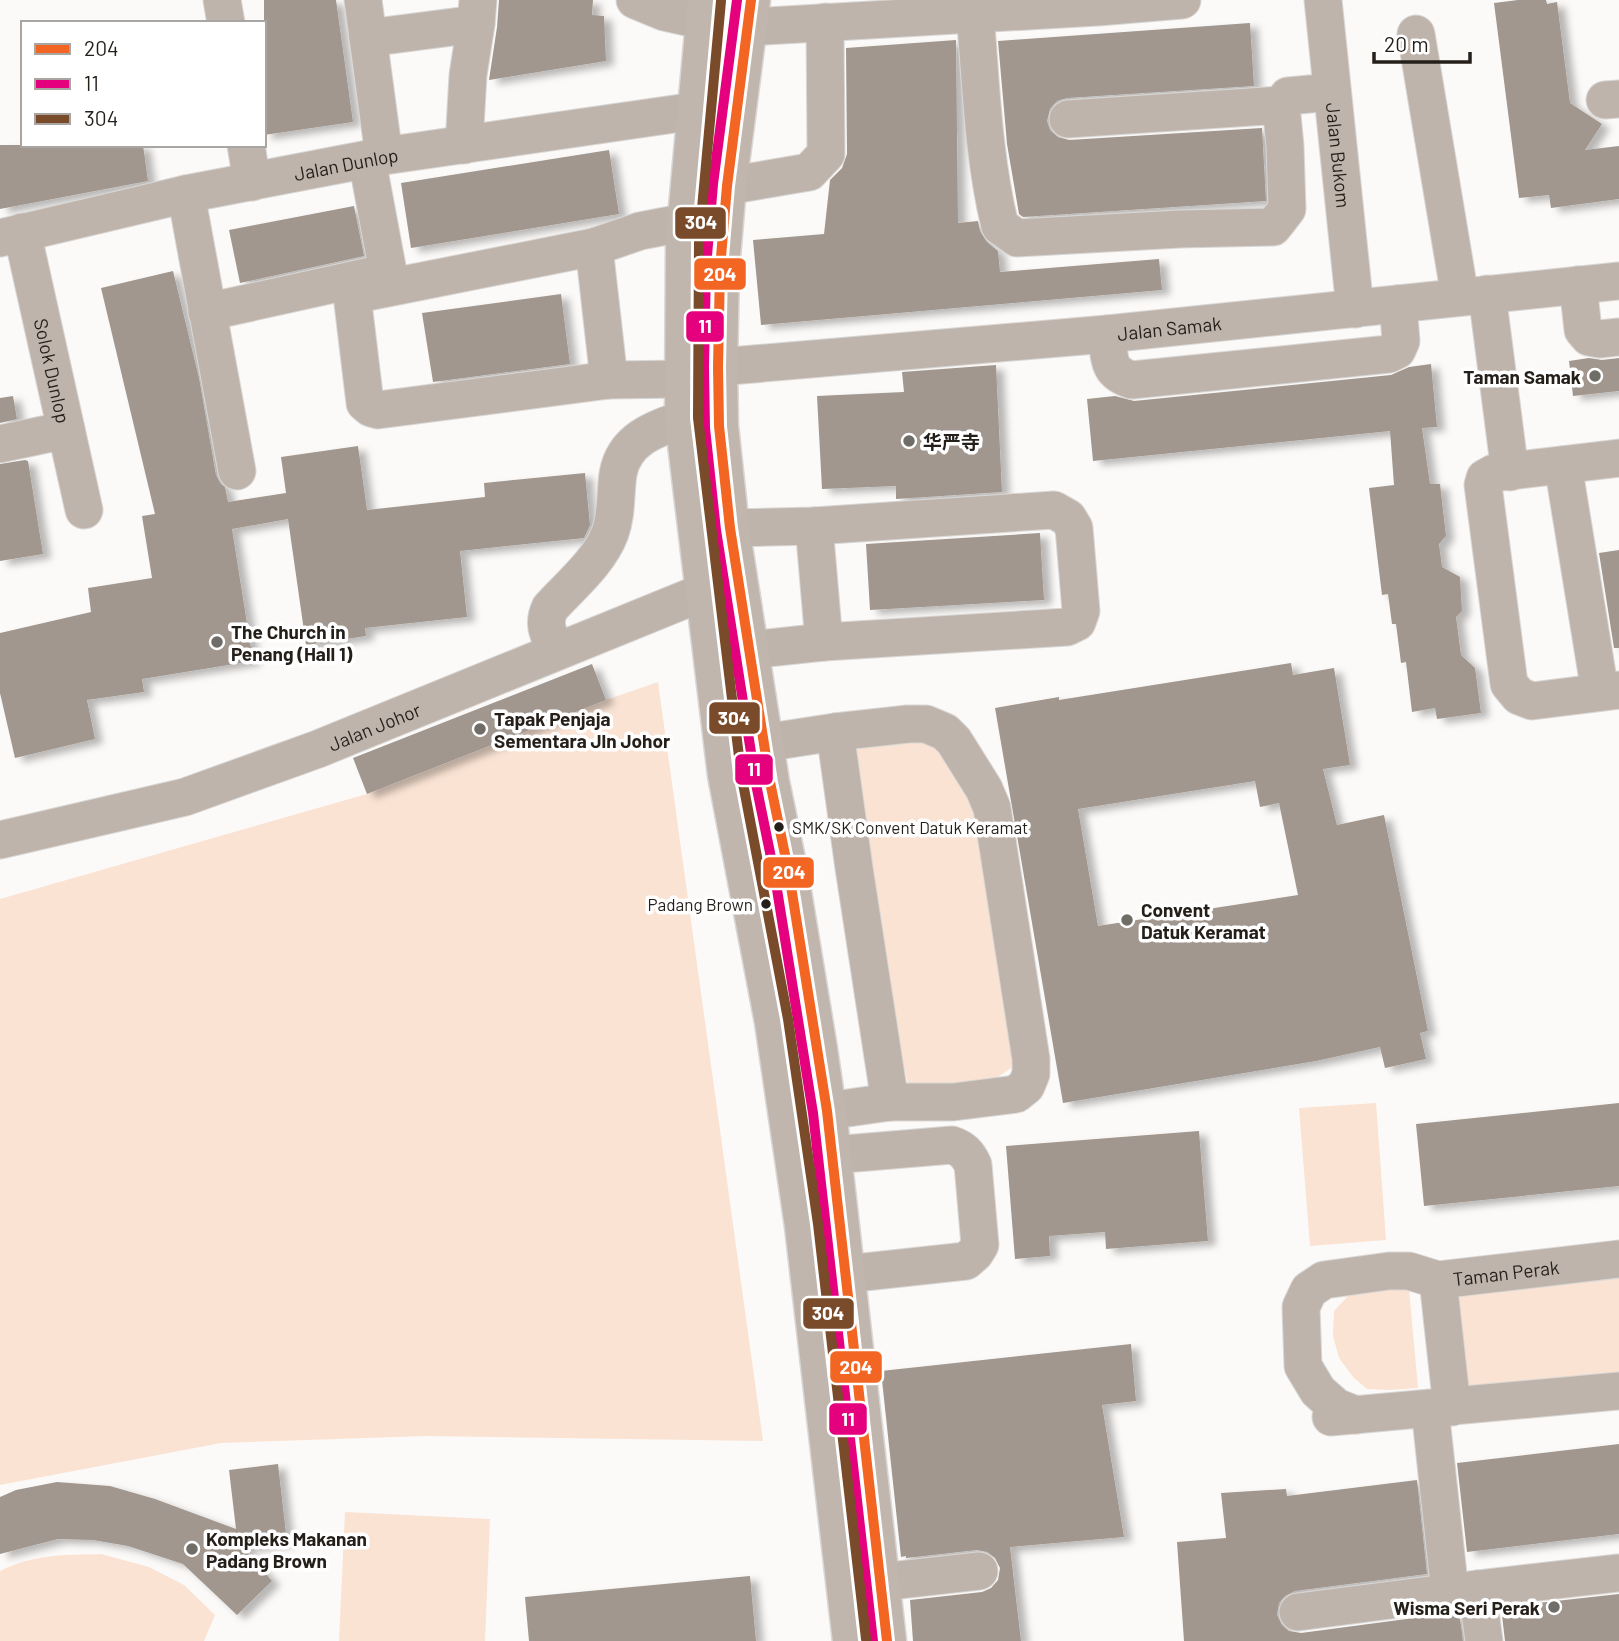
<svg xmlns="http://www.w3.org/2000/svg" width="1619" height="1641" viewBox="0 0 1619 1641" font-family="Barlow,'Noto Sans SC',sans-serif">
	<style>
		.green { fill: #fae3d3 }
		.building { fill: #a1978f; fill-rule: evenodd; filter: url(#shadow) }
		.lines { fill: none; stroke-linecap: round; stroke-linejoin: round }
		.minor-casing { stroke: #d9d7d5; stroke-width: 39 }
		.major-casing { stroke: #d9d7d5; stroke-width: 41 }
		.minor { stroke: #bfb4ac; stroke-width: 37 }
		.major { stroke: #c0b6ae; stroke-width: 38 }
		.bus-1-casing { stroke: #fff; stroke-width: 16 }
		.bus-2-casing { stroke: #fff; stroke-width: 16 }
		.bus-3-casing { stroke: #fff; stroke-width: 16 }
		.bus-1 { stroke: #f26522; stroke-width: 10 }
		.bus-2 { stroke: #e5007d; stroke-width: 10 }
		.bus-3 { stroke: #7a4b2a; stroke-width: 10 }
		.poi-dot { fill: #706c68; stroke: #fff; stroke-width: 2.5 }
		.bus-dot { fill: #251f1a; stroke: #fff; stroke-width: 2.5 }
		.labels { text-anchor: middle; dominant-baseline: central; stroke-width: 7; stroke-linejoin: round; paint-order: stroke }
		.bus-label { font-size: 17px; fill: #251f1a; stroke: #fff; text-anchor: start }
		.street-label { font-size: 19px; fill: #251f1a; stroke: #fff }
		.poi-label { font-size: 19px; font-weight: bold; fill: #251f1a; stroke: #fff; text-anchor: start }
		.line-badge { stroke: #fff; stroke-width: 2.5 }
		.badge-label { font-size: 19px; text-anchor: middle; font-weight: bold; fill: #fff }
	</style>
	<defs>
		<filter id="shadow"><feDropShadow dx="8" dy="4.5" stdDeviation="3.5" flood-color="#0004"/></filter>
	</defs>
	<rect width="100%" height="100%" fill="#fcfaf8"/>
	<path class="green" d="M658,682L763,1441L425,1436L221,1443L0,1485V899L367,794L606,700Z
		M912,738L930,743L947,762L977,814L1014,1047L1011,1068L992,1081L909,1090L873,912L854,747Z
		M1376,1103L1386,1240L1310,1246L1299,1108Z
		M1619,1277V1375L1477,1388L1466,1384L1457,1307L1459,1298L1467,1292Z
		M1369,1286L1409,1288L1418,1388L1390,1390L1367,1389L1353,1377L1339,1358L1333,1336L1334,1311L1348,1296Z
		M345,1512L490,1519L485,1641H339Z
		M101,1554L149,1567L184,1585L215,1615L204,1641H0V1571C34,1554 64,1555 101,1554Z"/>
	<path class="building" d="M264,0H336L353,122L264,135Z
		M499,0H593L592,15L604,16L606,61L489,80L497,27Z
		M1518,0H1546L1547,4L1557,2L1570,103L1602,124L1585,150L1619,146V199L1551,208L1549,195L1519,198L1494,3Z
		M1250,23L1254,86L1067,98L1057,101L1050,109L1047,121L1050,130L1058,137L1069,140L1262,128L1266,201L1023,217L1019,214L1007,144L998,41Z
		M956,40L958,223L978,221L980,231L987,242L998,251L1000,272L1159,259L1162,290L761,325L753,240L824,234L830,180L842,168L847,154L846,48Z
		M0,145H143L148,181L0,209Z
		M609,150L619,214L411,248L401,183Z
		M354,206L364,256L240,283L229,230Z
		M173,271L199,378L216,475L221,484L225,487L228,502L286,493L281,457L358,446L367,510L485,497L484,483L585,473L590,525L584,538L460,551L467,617L365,628L366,636L306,645L288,519L232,529L253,661L142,679L144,692L87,700L95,739L15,758L0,693V633L91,612L88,588L152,578L142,516L155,514L101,288Z
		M561,294L570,364L433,382L422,313Z
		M1589,358L1602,360L1619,358V391L1573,396L1569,361Z
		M1431,364L1437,427L1422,428L1430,484H1440L1446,536L1439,544L1442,567L1460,577L1462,611L1456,617L1461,655L1475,668L1481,713L1437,719L1435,708L1412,712L1406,662L1401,663L1396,624H1392L1388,594L1382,595L1369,488L1394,485L1390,431L1093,461L1087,399L1115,396L1134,401L1391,375L1409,367Z
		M996,365L1002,492L896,499V486L822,489L817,396L904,392L902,372Z
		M13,396L17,419L0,423V398Z
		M25,460L28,461L43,554L0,561V464Z
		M1040,533L1044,600L870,610L866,544Z
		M1619,550V648H1614L1599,553Z
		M1291,663L1293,675L1334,668L1350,765L1323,769L1337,825L1384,815L1428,1031L1420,1033L1426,1059L1385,1068L1380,1047L1316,1061L1063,1103L995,708L1059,697V700ZM1255,781L1260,807L1279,803L1298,895L1098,926L1078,809Z
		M592,664L606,700L367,794L353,758Z
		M1619,1103V1186L1424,1206L1416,1124Z
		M1199,1131L1208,1241L1106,1249L1105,1232L1049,1236L1050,1256L1015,1259L1006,1146Z
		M1131,1344L1136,1401L1102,1405L1124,1537L1010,1547L1021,1641H913L910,1600L982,1592L991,1588L998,1580L1000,1568L995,1558L987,1552L977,1550L906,1558V1556L901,1557L881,1371Z
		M1619,1444V1534L1467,1552L1457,1463Z
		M278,1464L287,1542L244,1548L272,1581L237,1615L183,1564L128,1546L93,1540L58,1539L0,1554V1497L16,1490L57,1482L110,1486L155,1499L236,1529L229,1470Z
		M1417,1480L1427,1574L1295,1591L1285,1596L1279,1603L1277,1615L1282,1625L1289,1631L1301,1633L1459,1612L1463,1641H1184L1177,1542L1226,1538L1221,1493L1286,1489L1287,1496Z
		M750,1576L756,1641H529L525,1597Z
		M1619,1594V1641H1505L1501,1607Z"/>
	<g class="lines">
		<defs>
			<g id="minor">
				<path d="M222,0L226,23"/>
				<path d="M363,0L384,156"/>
				<path d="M635,0L664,12L704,21"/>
				<path id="s1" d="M1323,0L1355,309"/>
				<path d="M975,13C981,84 983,156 1000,226L1017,238L1180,229L1273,227L1287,209L1285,146L1281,105L1288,96L1332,92"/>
				<path d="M748,27L1098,7L1182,0"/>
				<path d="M1416,34L1460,297"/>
				<path d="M368,38L476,24"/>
				<path d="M1605,100L1619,99"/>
				<path d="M1068,119L1281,105"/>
				<path d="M246,145L252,182"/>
				<path d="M464,145L468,75L476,24L478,0"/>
				<path d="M367,160L388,272"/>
				<path d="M727,186L809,172L826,154L825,22"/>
				<path d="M186,194L237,471"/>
				<path id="s2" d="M22,232L84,510"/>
				<path id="s3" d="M0,238L186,194L384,156L695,111"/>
				<path d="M594,247L609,380L684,379"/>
				<path d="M1578,285L1583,330L1589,337L1600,339L1619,337"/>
				<path d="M1487,294L1510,472"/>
				<path d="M207,312L375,275"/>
				<path d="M1107,334C1110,358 1106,372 1132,380L1389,354L1397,350L1401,341L1398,304"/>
				<path id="s4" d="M718,367L1107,334L1619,281"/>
				<path d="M609,380L378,410L371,408L365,403L352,295L594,247L640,231L687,222"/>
				<path d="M0,444L66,430"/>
				<path d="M1619,458L1494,473L1485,478L1483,485L1509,684L1519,696L1532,701L1619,690"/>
				<path d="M1563,465L1600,692"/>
				<path d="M814,526L824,642"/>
				<path d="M730,528L814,526L1054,510L1068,518L1074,528L1081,611L1077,622L1067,627L824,642L750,650"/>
				<path d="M556,651C549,635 542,625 550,608C571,585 599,562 610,533C617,514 615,494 618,474C624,439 655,429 684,419"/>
				<path d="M835,732L854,868L890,1102"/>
				<path d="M764,743L835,732L908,724H926L945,732L954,741L984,789L992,808L1031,1059V1074L1026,1086L1016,1094L953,1102H890L827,1111"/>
				<path id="s5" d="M0,840L185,797L318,749L733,580"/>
				<path d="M832,1155L952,1145C963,1149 968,1154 973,1165L980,1245L975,1253L966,1261L846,1274"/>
				<path d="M1438,1280L1452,1407"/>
				<path d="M1430,1409L1450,1593"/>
				<path id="s6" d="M1356,1415L1336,1407L1318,1391L1303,1366L1301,1307L1309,1290L1324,1280L1389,1271H1409L1438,1280L1619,1259"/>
				<path d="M1331,1417L1619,1391"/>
				<path d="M881,1582L979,1571"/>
				<path d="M1477,1589L1484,1641"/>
				<path d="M1298,1612L1477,1589L1619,1573"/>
			</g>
			<path id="major" d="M707,0L685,240L684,419L727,775L774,1022L804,1226L852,1641
				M751,0L727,186L720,269L718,367L719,426L730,528L770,782L789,874L818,1049L827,1111L887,1641"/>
		</defs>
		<use href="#minor" class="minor-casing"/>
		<use href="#major" class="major-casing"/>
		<use href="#minor" class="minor"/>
		<use href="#major" class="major"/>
		<defs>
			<path id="bus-1" d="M751,0L727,186L720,269L718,367L719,426L730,528L770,782L789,874L827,1111L887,1641"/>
			<path id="bus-2" d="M737,0L713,184L706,268L704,367L705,428L716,530L756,784L775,877L813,1113L873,1641"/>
			<path id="bus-3" d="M721,1L699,241L698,418L741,773L788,1019L818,1224L866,1639"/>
		</defs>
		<use href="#bus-1" class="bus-1-casing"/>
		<use href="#bus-2" class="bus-2-casing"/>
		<use href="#bus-3" class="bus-3-casing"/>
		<use href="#bus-1" class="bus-1"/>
		<use href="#bus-2" class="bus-2"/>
		<use href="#bus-3" class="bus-3"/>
	</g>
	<g class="poi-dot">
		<circle cx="1595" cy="376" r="7"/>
		<circle cx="909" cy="441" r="7"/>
		<circle cx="217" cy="642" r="7"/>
		<circle cx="480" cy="729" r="7"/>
		<circle cx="1127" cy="920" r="7"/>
		<circle cx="192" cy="1549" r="7"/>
		<circle cx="1554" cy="1607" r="7"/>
	</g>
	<g class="bus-dot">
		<circle cx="779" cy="827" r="6"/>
		<circle cx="766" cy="904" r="6"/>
	</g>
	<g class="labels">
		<g class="bus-label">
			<text x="792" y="827">SMK/SK Convent Datuk Keramat</text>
			<text x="753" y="904" text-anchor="end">Padang Brown</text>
		</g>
		<g class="street-label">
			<text stroke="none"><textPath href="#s1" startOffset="156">Jalan Bukom</textPath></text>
			<text stroke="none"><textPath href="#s3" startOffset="354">Jalan Dunlop</textPath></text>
			<text stroke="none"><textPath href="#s4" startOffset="453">Jalan Samak</textPath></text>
			<text stroke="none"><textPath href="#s2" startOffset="142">Solok Dunlop</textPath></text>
			<text stroke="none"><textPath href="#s5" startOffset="392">Jalan Johor</textPath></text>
			<text stroke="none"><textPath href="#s6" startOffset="355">Taman Perak</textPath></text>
		</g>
		<g class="poi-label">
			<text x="1581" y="376" text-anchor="end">Taman Samak</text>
			<text x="923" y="441">华严寺</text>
			<text x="231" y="631">The Church in<tspan x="231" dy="22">Penang (Hall 1)</tspan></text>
			<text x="494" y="718">Tapak Penjaja<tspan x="494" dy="22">Sementara Jln Johor</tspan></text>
			<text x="1141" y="909">Convent<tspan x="1141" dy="22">Datuk Keramat</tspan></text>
			<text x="206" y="1538">Kompleks Makanan<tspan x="206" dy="22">Padang Brown</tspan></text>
			<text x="1540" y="1607" text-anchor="end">Wisma Seri Perak</text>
		</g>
	</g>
	<g class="line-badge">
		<rect x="674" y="206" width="53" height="34" rx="7" fill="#7a4b2a"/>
		<rect x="693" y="257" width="54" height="34" rx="7" fill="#f26522"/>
		<rect x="685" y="310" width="40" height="33" rx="7" fill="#e5007d"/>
		<rect x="708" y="701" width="53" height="34" rx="7" fill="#7a4b2a"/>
		<rect x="734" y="753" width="40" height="33" rx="7" fill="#e5007d"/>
		<rect x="762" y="856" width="53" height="33" rx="7" fill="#f26522"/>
		<rect x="802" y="1297" width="53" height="33" rx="7" fill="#7a4b2a"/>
		<rect x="829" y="1350" width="54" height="34" rx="7" fill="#f26522"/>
		<rect x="828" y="1402" width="40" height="34" rx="7" fill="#e5007d"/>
	</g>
	<g class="badge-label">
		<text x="701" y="229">304</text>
		<text x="720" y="281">204</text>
		<text x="705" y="333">11</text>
		<text x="734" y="725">304</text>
		<text x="754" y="776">11</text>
		<text x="789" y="879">204</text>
		<text x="828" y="1320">304</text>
		<text x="856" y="1374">204</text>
		<text x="848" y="1426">11</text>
	</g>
	<rect x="21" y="21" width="245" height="126" fill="#ffffff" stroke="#a8a5a3" stroke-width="2"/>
	<rect x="35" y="44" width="35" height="10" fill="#f26522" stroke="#a8a5a3" stroke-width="2"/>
	<text x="84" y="56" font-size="21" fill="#251f1a">204</text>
	<rect x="35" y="79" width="35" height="10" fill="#e5007d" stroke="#a8a5a3" stroke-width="2"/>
	<text x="84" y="91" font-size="21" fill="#251f1a">11</text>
	<rect x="35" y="114" width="35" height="10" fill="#7a4b2a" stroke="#a8a5a3" stroke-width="2"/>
	<text x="84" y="126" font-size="21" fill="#251f1a">304</text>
	<path d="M1374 52v10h96v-10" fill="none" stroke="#251f1a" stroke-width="3.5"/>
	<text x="1384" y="52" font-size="21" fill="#251f1a" stroke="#ffffff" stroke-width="5" paint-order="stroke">20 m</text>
</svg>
